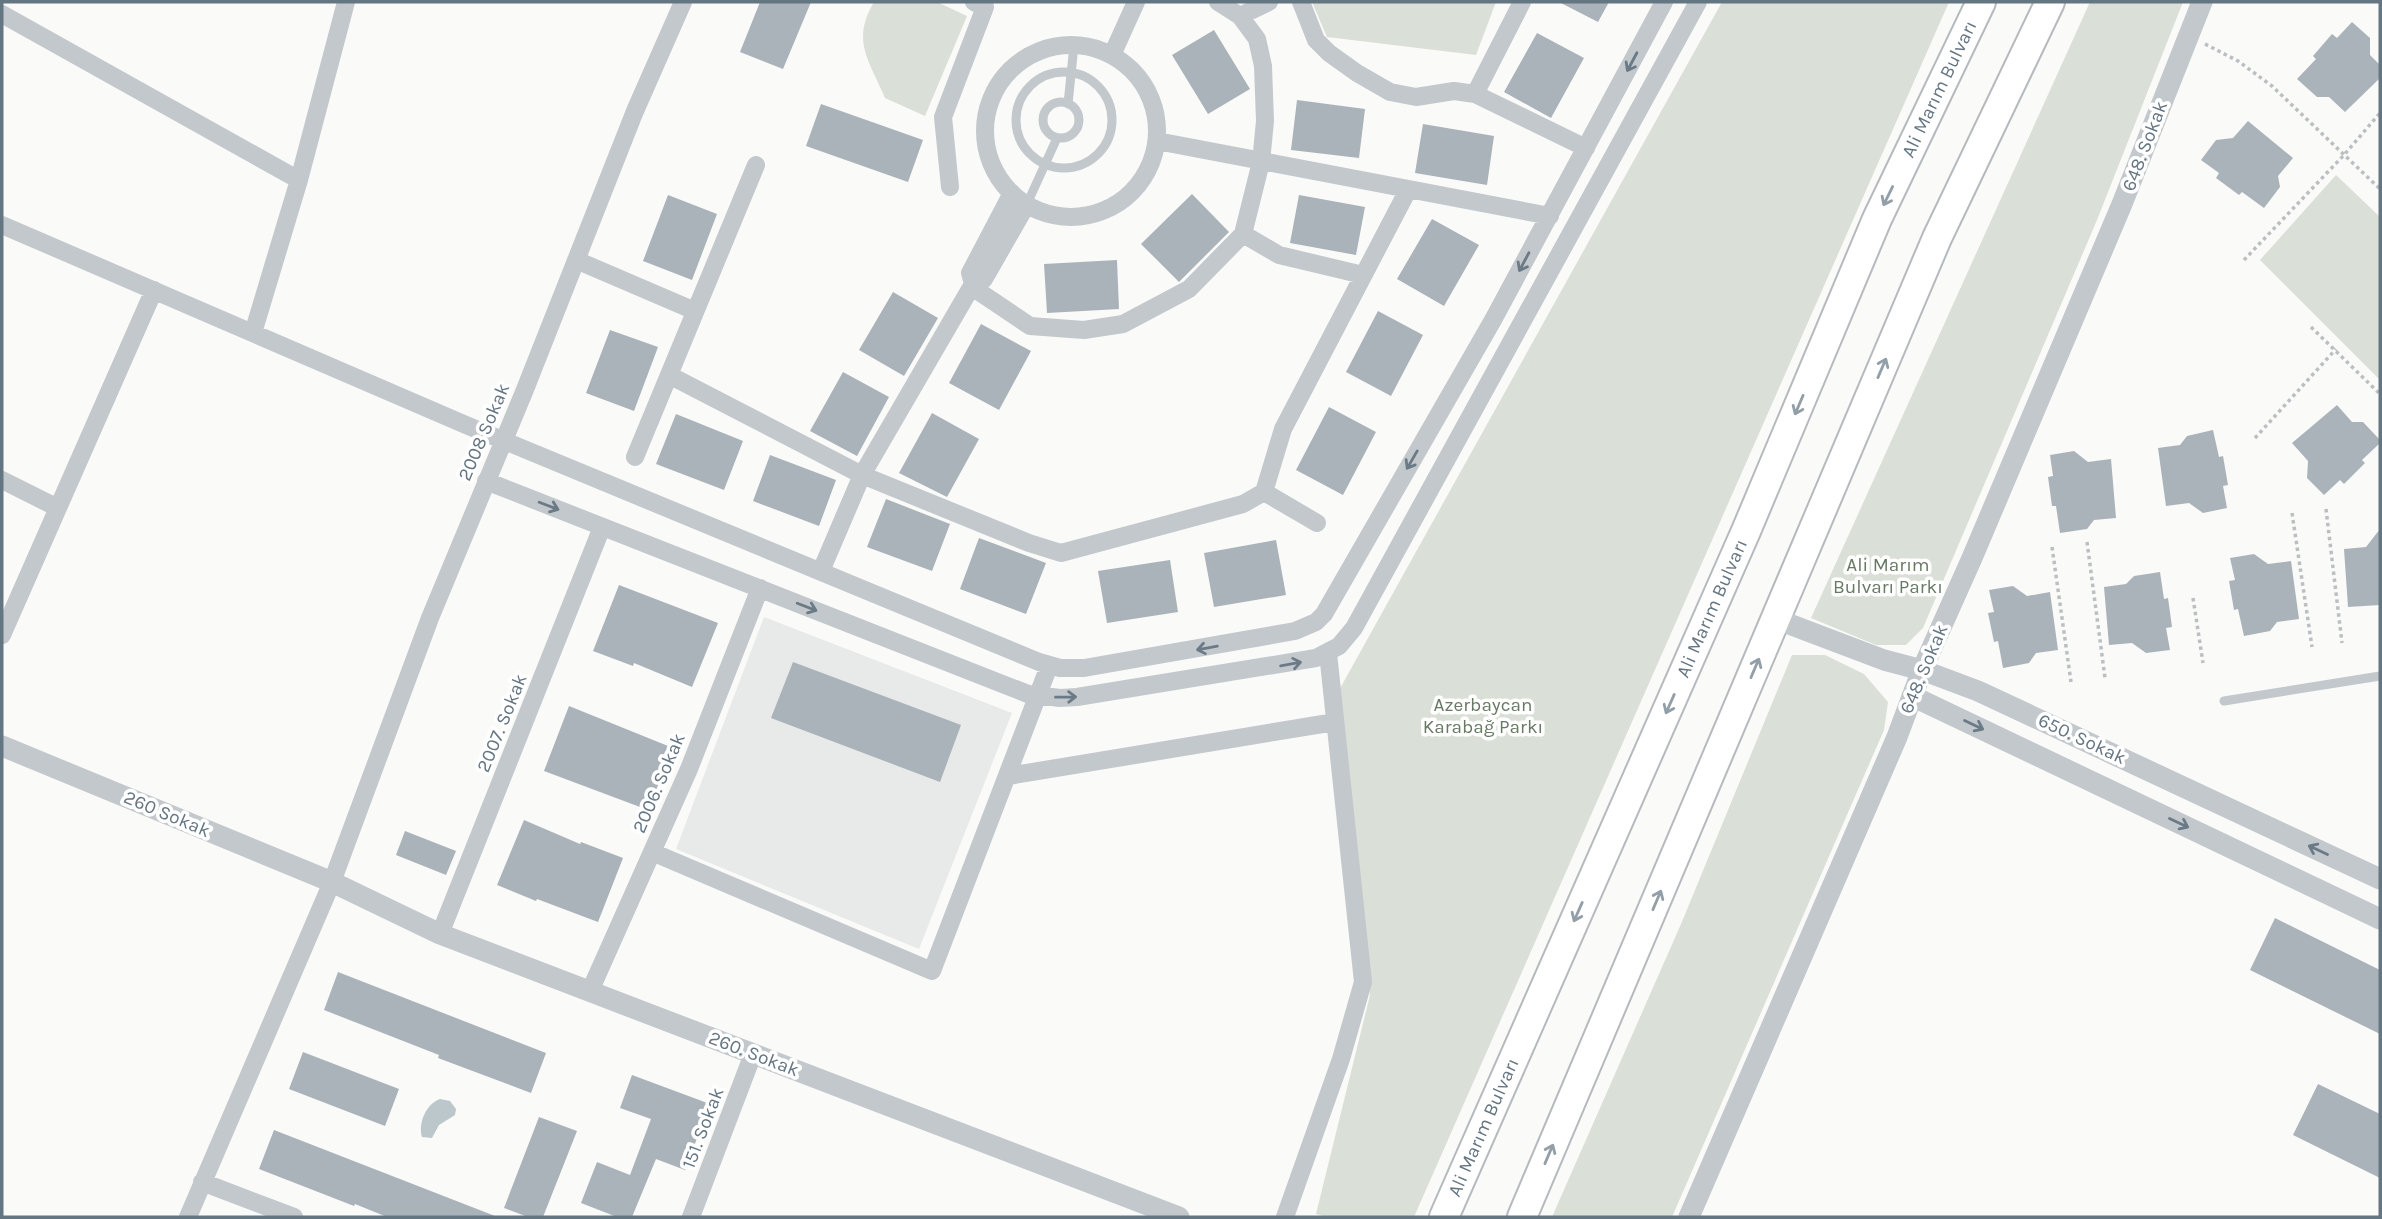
<svg xmlns="http://www.w3.org/2000/svg" width="2382" height="1219" viewBox="0 0 2382 1219" font-family="Karla,sans-serif">
	<style>
		.built { fill: #e8e9e9 }
		.green { fill: #dadfd7 }
		.water { fill: #bbc7cb }
		.building { fill: #aab3b9 }
		.lines { fill: none; stroke-linecap: round; stroke-linejoin: round }
		.primary-casing { stroke: #b5babe; stroke-width: 32 }
		.path { stroke: #bbbfc2; stroke-width: 3.5; stroke-dasharray: 3.5 3.5; stroke-linecap: butt }
		.service { stroke: #c3c8cc; stroke-width: 9 }
		.minor { stroke: #c3c8cc; stroke-width: 18 }
		.tertiary { stroke: #c3c8cc; stroke-width: 21 }
		.primary { stroke: #fff; stroke-width: 28 }
		.oneway { stroke: #6a7a87 }
		.oneway2 { stroke: #939fa8 }
		.labels { text-anchor: middle; dominant-baseline: central; stroke-width: 7; stroke-linejoin: round; paint-order: stroke }
		.street-label { font-size: 19px; fill: #657683; stroke: #fff }
		.park-label { font-size: 19px; fill: #687a64; stroke: #fff }
	</style>
	<rect width="100%" height="100%" fill="#fafaf8"/>
	<path class="built" d="M764,617L1012,713L919,949L676,849Z"/>
	<path class="green" d="M874,2H937L967,16L925,116L885,98C869,60 851,41 874,2Z
		M1312,2H1496L1476,55L1327,37Z
		M1722,2H1949L1414,1217H1327L1316,1214L1370,995L1338,692Z
		M2090,2H2183L2097,220L1923,628L1906,645H1876L1811,618Z
		M2336,175L2380,217V380L2260,260Z
		M1792,655H1825L1864,674L1888,702L1884,730L1672,1217H1552L1681,924Z"/>
	<path class="water" d="M440,1099L450,1101L456,1109L455,1115L439,1125L432,1138L422,1137C418,1123 426,1104 440,1099Z"/>
	<path class="building" d="M760,2H811L783,69L740,52Z
		M1559,2H1609L1598,22Z
		M2352,22L2370,38V55L2380,65V78L2345,112L2329,97H2317L2297,79L2316,59L2313,56L2332,34L2337,38Z
		M1214,30L1250,89L1208,114L1172,55Z
		M1537,33L1584,58L1551,118L1504,92Z
		M1297,100L1365,109L1359,158L1291,150Z
		M821,104L923,140L908,182L806,146Z
		M2248,121L2293,158L2278,176L2280,187L2264,208L2242,192L2239,195L2216,178L2219,173L2201,160L2216,140L2233,138Z
		M1423,124L1494,136L1487,185L1415,173Z
		M1192,194L1229,232L1179,282L1141,244Z
		M668,195L717,214L692,280L643,261Z
		M1299,195L1365,207L1356,255L1290,243Z
		M1432,219L1479,245L1444,306L1397,279Z
		M1117,260L1119,309L1047,313L1044,264Z
		M893,292L938,318L904,376L859,350Z
		M1378,311L1423,335L1391,396L1346,372Z
		M981,324L1031,351L999,410L949,383Z
		M610,330L658,347L634,411L586,393Z
		M843,372L889,397L857,456L810,431Z
		M2337,405L2352,422H2363L2380,440V443L2362,460L2365,463L2344,484L2340,480L2324,495L2307,478L2308,461L2292,443Z
		M1329,407L1376,432L1343,495L1296,470Z
		M932,413L979,439L947,497L899,473Z
		M676,414L743,441L724,490L656,464Z
		M2213,430L2219,457L2223,456L2228,485L2223,486L2227,508L2203,513L2189,503L2166,506L2158,448L2180,445L2187,436Z
		M2074,451L2088,462L2111,459L2116,518L2094,520L2087,529L2060,533L2056,506H2052L2048,477L2053,476L2050,455Z
		M770,455L836,480L819,526L753,501Z
		M886,499L950,524L932,571L867,547Z
		M2380,529V605L2348,607L2344,549L2366,547Z
		M979,538L1046,563L1026,614L960,589Z
		M1276,540L1286,595L1214,607L1204,553Z
		M2254,554L2268,564L2291,561L2299,619L2277,622L2270,631L2244,636L2238,609L2234,610L2229,581L2235,580L2230,558Z
		M1170,560L1178,612L1107,623L1098,571Z
		M2160,572L2164,599L2168,598L2172,627L2166,628L2170,650L2146,653L2132,643L2109,645L2104,587L2126,584L2134,576Z
		M619,585L718,623L692,687L634,663L633,666L593,651Z
		M2013,586L2027,596L2050,592L2058,650L2036,653L2029,663L2003,668L1998,641L1994,642L1988,613L1994,612L1989,590Z
		M793,662L961,725L940,782L771,718Z
		M569,706L673,748L648,810L544,771Z
		M524,820L580,844L581,842L623,858L598,922L537,899L536,901L497,885Z
		M405,831L456,851L446,875L396,855Z
		M2275,918L2380,970V1034L2250,970Z
		M338,972L546,1053L531,1093L438,1058L439,1055L324,1010Z
		M303,1052L399,1089L385,1126L289,1089Z
		M632,1075L710,1104L685,1170L656,1159L632,1217H617L581,1203L597,1162L630,1175L651,1119L620,1108Z
		M2318,1084L2380,1114V1178L2293,1135Z
		M539,1117L577,1131L543,1217H528L504,1208Z
		M274,1130L495,1216V1217H387L355,1204L354,1206L259,1169Z"/>
	<g class="lines">
		<defs>
			<g id="primary">
				<path id="s1" d="M1444,1217L1746,531L1877,219L1981,2"/>
				<path d="M1522,1217L1937,238L2050,2"/>
			</g>
		</defs>
		<use href="#primary" class="primary-casing"/>
		<path class="path" d="M2205,44L2238,61L2272,86L2380,189
			M2244,260L2344,155L2380,113
			M2311,327L2380,394
			M2255,438L2336,349
			M2326,509L2342,643
			M2292,513L2312,647
			M2087,542L2105,678
			M2052,547L2071,682
			M2193,598L2203,663"/>
		<path class="service" d="M1016 120a48 48 0 1 1 96 0a48 48 0 1 1-96 0Z
			M1043 120a18 18 0 1 1 36 0a18 18 0 1 1-36 0Z
			M1068,104L1074,45
			M1027,204L1057,138
			M2224,701L2380,676"/>
		<path class="minor" d="M1301,2L1316,40L1329,53L1357,73L1390,92L1416,97L1454,91L1475,94L1586,148
			M2,14L299,180
			M1240,16L1269,2
			M985 131a86 86 0 1 1 172 0a86 86 0 1 1-172 0Z
			M1112,55L1136,2
			M1475,94L1522,2
			M1157,141L1550,216
			M950,187L943,117L985,7L974,2
			M2,225L466,425L1039,662L1060,668H1084L1295,631L1316,622L1324,614L1493,320L1664,2
			M1243,234L1279,255L1363,275
			M576,260L695,311
			M973,284L970,273L1012,193
			M972,287L1030,326L1084,330L1123,324L1189,289L1243,234L1261,162L1265,121L1263,66L1257,39L1240,16L1218,2
			M253,333L299,180L346,2
			M669,375L862,475L1029,543L1061,553L1243,504L1264,492L1283,429L1408,190
			M635,457L756,165
			M2,480L58,508
			M486,481L1028,694L1060,698L1077,697L1316,658L1339,646L1354,628L1698,2
			M1264,492L1317,523
			M821,571L862,475L973,284L984,279L1027,204
			M2,635L154,290
			M1008,776L1335,722
			M652,852L932,971L1049,666
			M440,934L602,527
			M590,991L689,769L760,588
			M202,1182L294,1217
			M188,1217L332,882L430,618L524,392L635,111L683,2
			M691,1217L753,1054
			M1285,1217L1341,1059L1363,982L1328,653"/>
		<path class="tertiary" d="M1776,619L1884,660L1922,670L1978,691L2380,879
			M1912,696L2380,919
			M2,746L332,882L440,934L1179,1217
			M1689,1217L1897,737L1922,670L1972,558L2122,204L2202,2"/>
		<use href="#primary" class="primary"/>
	</g>
	<defs><path id="oneway-shaft" d="M-6 0H5M1.5-3L5.5 0L1.5 3" fill="none" stroke-width="1.6" stroke-linecap="round" stroke-linejoin="round" transform="scale(1.75)"/></defs>
	<g class="oneway">
		<use href="#oneway-shaft" transform="translate(1632 62) rotate(118)"/>
		<use href="#oneway-shaft" transform="translate(1524 262) rotate(118)"/>
		<use href="#oneway-shaft" transform="translate(1412 460) rotate(120)"/>
		<use href="#oneway-shaft" transform="translate(549 506) rotate(21)"/>
		<use href="#oneway-shaft" transform="translate(807 607) rotate(21)"/>
		<use href="#oneway-shaft" transform="translate(1207 648) rotate(170)"/>
		<use href="#oneway-shaft" transform="translate(1291 664) rotate(-10)"/>
		<use href="#oneway-shaft" transform="translate(1066 697) rotate(-1)"/>
		<use href="#oneway-shaft" transform="translate(1974 725) rotate(25)"/>
		<use href="#oneway-shaft" transform="translate(2179 823) rotate(25)"/>
		<use href="#oneway-shaft" transform="translate(2318 850) rotate(-155)"/>
	</g>
	<g class="oneway2">
		<use href="#oneway-shaft" transform="translate(1888 196) rotate(116)"/>
		<use href="#oneway-shaft" transform="translate(1882 368) rotate(-67)"/>
		<use href="#oneway-shaft" transform="translate(1799 405) rotate(113)"/>
		<use href="#oneway-shaft" transform="translate(1755 668) rotate(-67)"/>
		<use href="#oneway-shaft" transform="translate(1670 704) rotate(114)"/>
		<use href="#oneway-shaft" transform="translate(1657 900) rotate(-67)"/>
		<use href="#oneway-shaft" transform="translate(1578 912) rotate(114)"/>
		<use href="#oneway-shaft" transform="translate(1549 1154) rotate(-67)"/>
	</g>
	<g class="labels">
		<g class="street-label">
			<text stroke="none"><textPath href="#s1" startOffset="1232">Ali Marım Bulvarı</textPath></text>
			<text transform="translate(2145 146) rotate(-69)">648. Sokak</text>
			<text transform="translate(484 432) rotate(-67)">2008 Sokak</text>
			<text stroke="none"><textPath href="#s1" startOffset="665">Ali Marım Bulvarı</textPath></text>
			<text transform="translate(1924 669) rotate(-67)">648. Sokak</text>
			<text transform="translate(502 723) rotate(-68)">2007. Sokak</text>
			<text transform="translate(2082 739) rotate(25)">650. Sokak</text>
			<text transform="translate(659 783) rotate(-67)">2006. Sokak</text>
			<text transform="translate(167 814) rotate(23)">260 Sokak</text>
			<text transform="translate(754 1054) rotate(21)">260. Sokak</text>
			<text transform="translate(703 1128) rotate(-69)">151. Sokak</text>
			<text stroke="none"><textPath href="#s1" startOffset="98">Ali Marım Bulvarı</textPath></text>
		</g>
		<g class="park-label">
			<text x="1888" y="565">Ali Marım<tspan x="1888" dy="22">Bulvarı Parkı</tspan></text>
			<text x="1483" y="705">Azerbaycan<tspan x="1483" dy="22">Karabağ Parkı</tspan></text>
		</g>
	</g>
	<rect width="2382" height="1219" fill="none" stroke="#657683" stroke-width="7"/>
</svg>
